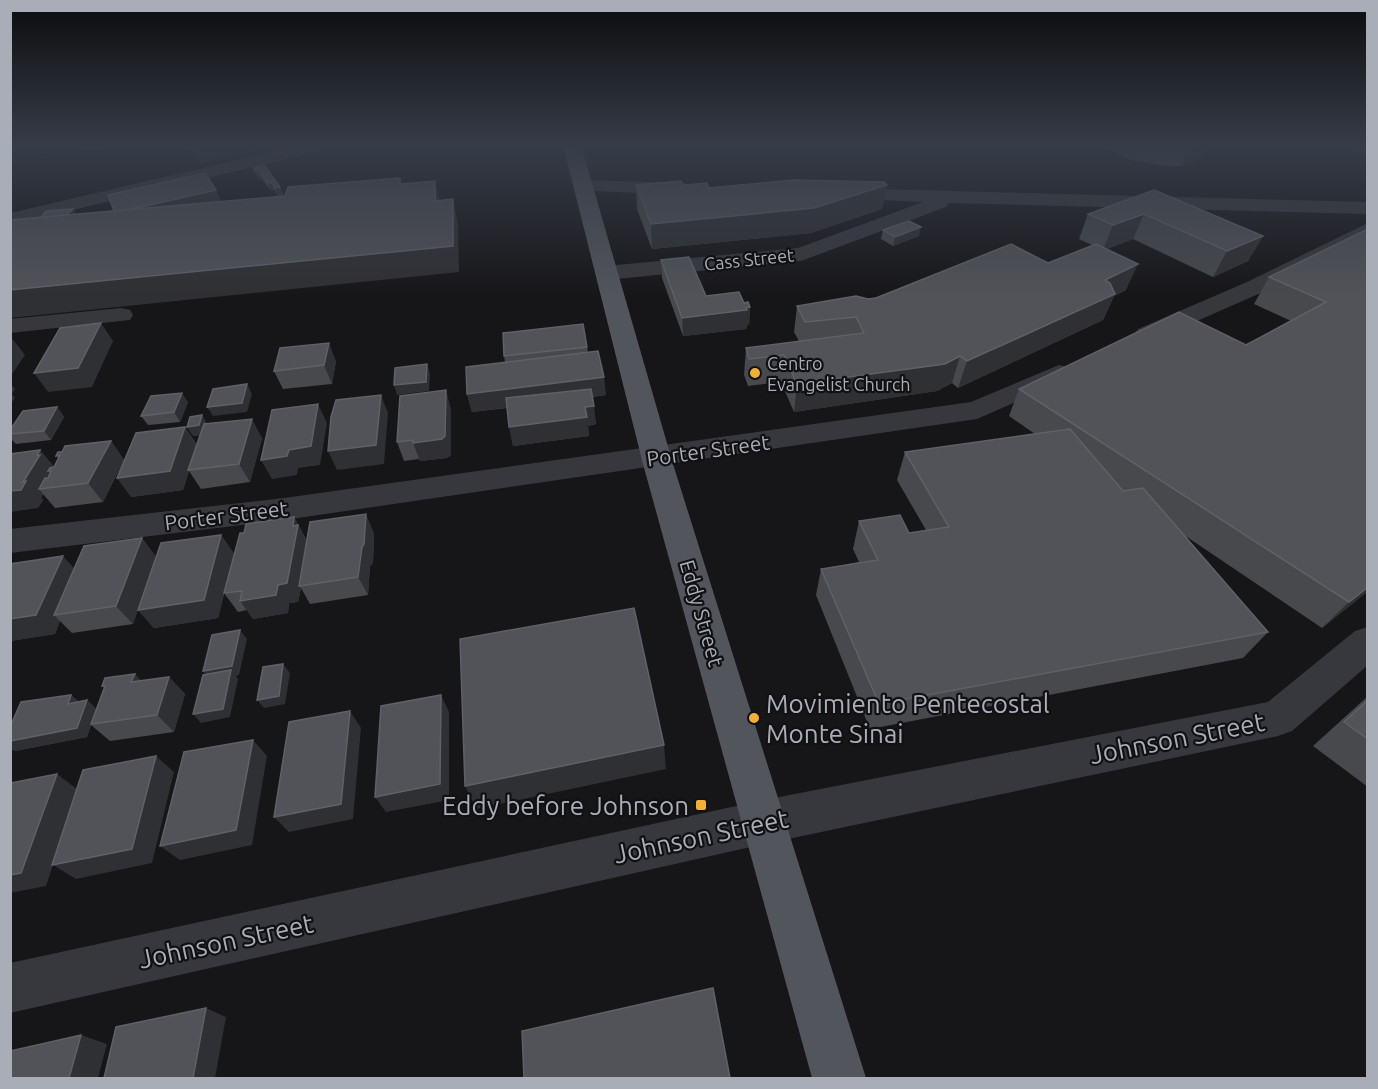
<svg xmlns="http://www.w3.org/2000/svg" width="1378" height="1089" viewBox="0 0 1378 1089" font-family="Ubuntu,sans-serif">
	<style>
		.green { fill: #1e261f }
		.lines { fill: none; stroke-linecap: round; stroke-linejoin: round }
		.minor { fill: #37383d; fill-rule: evenodd }
		.major { fill: #53555c; fill-rule: evenodd }
		.rail { stroke: #4a4c52; stroke-width: 3; stroke-dasharray: 4.5 4; stroke-linecap: butt }
		.wall { fill: #47494d }
		.shaded-wall { fill: #2f3033 }
		.building { fill: #525359; stroke: #5f6168; stroke-width: 1.5 }
		.poi-dot { fill: #f2b134; stroke: #111113; stroke-width: 2 }
		.labels { text-anchor: middle; dominant-baseline: central; stroke-width: 4.5; stroke-linejoin: round; paint-order: stroke }
		.far-street-label { font-size: 18px; fill: #a8adb8; stroke: #111113 }
		.far-poi-label { font-size: 18px; fill: #a8adb8; stroke: #111113; text-anchor: start }
		.street-label { font-size: 21px; fill: #a8adb8; stroke: #111113 }
		.near-poi-label { font-size: 26px; fill: #a8adb8; stroke: #111113; text-anchor: start }
		.near-street-label { font-size: 26px; fill: #a8adb8; stroke: #111113 }
	</style>
	<rect width="100%" height="100%" fill="#161618"/>
	<path class="green" d="M32,145H121L11,165V149Z"/>
	<g class="lines">
		<path class="minor" d="M302,145H333L330,149L324,150L10,225V213Z
			M583,180L682,183L689,185L692,189L689,193L682,195L576,190L573,186L576,182Z
			M841,188L1368,202V214L949,203L946,207L801,261L606,280L598,278L595,273L598,268L606,266L798,248L923,202L834,198L831,194L834,190Z
			M1368,223V237L1263,292L1156,339L1147,341L1138,339L1135,334L1138,329L1247,282Z
			M121,308L130,310L133,315L130,320L10,333V319Z
			M1059,365L1068,367L1072,373L1068,379L977,419L284,520L10,553V529L284,498L971,402Z
			M1368,627V665L1292,731L1278,736L764,844L10,1013V963L764,800L1268,702L1355,631Z"/>
		<path class="major" d="M563,145H581L673,464L866,1078H812L643,464Z"/>
		<path class="rail" d="M10,146L15,145"/>
	</g>
	<path class="wall" d="M189,145H279L201,163Z
		M1107,145H1208L1201,159L1181,166H1165L1130,160L1117,154Z
		M1343,145H1368V153L1353,150Z
		M264,165L284,195L278,196L274,190L271,191L262,179L259,180L253,168Z
		M636,185H684L709,188L887,185L882,209L811,233L652,249L637,209Z
		M1154,190L1263,236L1248,261L1213,277L1133,239L1107,249L1126,290L1114,296L1103,320L958,388L952,383L937,391L794,412L781,382L748,386L744,375L746,348L799,341L794,332L797,306L868,299L1048,263L1092,245L1079,239L1088,214Z
		M1368,229V591L1322,628L1184,535L1268,632L1243,658L870,729L816,595L821,569L859,562L853,549L859,521L909,533L926,530L897,480L905,452L1035,434L1009,416L1019,389L1246,345L1291,321L1254,304L1269,277Z
		M883,230L919,236L893,246L881,239Z
		M661,260L706,296L744,303L750,307L749,325H747L746,329L683,336L662,278Z
		M587,347L588,352L606,395L592,397L596,424L588,426L589,436L513,446L507,408L472,412L467,394L505,362L504,356Z
		M336,361L332,384L283,389L274,371Z
		M188,402L180,422L148,425L141,416Z
		M57,407L64,417L51,440L16,444L10,438V430Z
		M451,409V455L447,458L420,461L419,459L404,461L397,442Z
		M208,424L262,438L250,482L201,489L189,471L183,490L131,497L185,427L197,445L200,435L193,436Z
		M111,441L124,460L103,502L55,508L43,494L41,498L43,500L38,508L40,450L54,467L58,458L56,456Z
		M294,517L307,541L374,533L373,563L370,566L368,595L310,604L301,588L298,602L289,603L288,613L253,619L247,610L238,612L224,593L244,533Z
		M221,535L234,554L218,618L154,628L138,610L148,580L133,624L72,633L60,621L55,634L10,641V564L74,568L142,538L156,557Z
		M169,677L185,694L174,732L110,741L91,725L87,737L15,751L10,748V727L71,695L79,702L87,700L96,709L104,688L102,686Z
		M1368,696V787L1313,746Z"/>
	<path class="shaded-wall" d="M193,145H279L201,163Z
		M1191,145H1208L1201,159L1181,166Z
		M256,171H259L262,179L259,180Z
		M435,181L441,205L435,201Z
		M271,182L274,190L271,191L268,183Z
		M887,185L882,209L811,233L652,249L651,224Z
		M280,187L284,195L278,196L275,188Z
		M216,190L224,206L115,213Z
		M453,199L458,224L459,272L10,318V290Z
		M73,209L78,217L58,227Z
		M1144,214L1133,239L1103,250L1113,225Z
		M921,227L919,236L893,246L895,237Z
		M1263,236L1248,261L1213,277L1227,251Z
		M1138,264L1126,290L1114,296L1103,320L958,388L967,361L1105,280Z
		M750,307L749,325H747L746,329L683,336L682,318Z
		M101,323L113,341L92,387L48,392L34,373Z
		M11,337L25,355L10,377Z
		M329,343L336,361L332,384L324,365Z
		M960,356L952,383L937,391L794,412L797,384Z
		M427,364L430,374L429,391L397,395L394,385Z
		M604,377L606,395L472,412L467,394Z
		M10,384L15,389L12,394L15,398L10,405Z
		M247,384L252,394L247,412L213,416L207,407Z
		M446,390L451,409V455L447,458L420,461L413,443Z
		M182,393L188,402L180,422L174,412Z
		M381,395L388,413L384,464L337,470L328,451Z
		M318,404L327,423L320,465L298,468L297,475L272,479L261,460L289,450Z
		M594,406L596,424L588,426L589,436L513,446L509,427L585,407Z
		M57,407L64,417L51,440L44,431Z
		M202,415L208,425L205,434L193,436L187,427Z
		M252,419L262,438L250,482L239,464Z
		M185,427L197,446L183,490L131,497L117,478Z
		M111,441L124,460L103,502L88,483Z
		M40,450L56,469L39,489L43,494L41,498L43,500L38,508L10,512V491L23,482Z
		M366,514L374,533L373,563L370,566L368,595L358,577Z
		M294,517L308,544L299,586L301,588L298,602L289,603L288,613L253,619L240,601L293,526Z
		M221,535L234,554L218,618L154,628L138,610Z
		M142,538L156,557L133,624L116,606Z
		M63,556L80,575L54,615L60,621L55,634L10,641V619Z
		M1368,587V591L1322,628L1349,602Z
		M240,630L247,639L239,675L236,676L238,679L230,717L201,723L193,714L210,680L203,671Z
		M283,664L290,673L285,704L264,708L257,700Z
		M135,674L152,692L131,682Z
		M169,677L185,694L174,732L157,715Z
		M71,695L81,704H68Z
		M441,695L449,712V800L386,812L375,797Z
		M87,700L96,709L87,737L15,751L10,748V741Z
		M350,711L361,728L353,819L289,832L274,817Z
		M253,740L267,756L252,845L180,860L160,846Z
		M664,745L666,769L476,809L465,786Z
		M156,756L174,772L152,863L76,879L53,865L46,886L10,893V875L57,774L78,790Z
		M206,1008L226,1017L215,1078H193Z
		M81,1035L107,1044L98,1078H69Z"/>
	<path class="building" d="M264,165L280,187L275,188L271,182L268,183L259,171H256L253,168Z
		M205,173L216,190L132,209L114,211L108,195Z
		M400,178V184L435,181V201L453,199V246L10,290V220L285,196L288,187Z
		M794,180L884,182L887,185L814,208L651,224L636,185L681,181L684,185L707,183L709,188Z
		M1154,190L1263,236L1227,251L1144,214L1113,225L1088,214Z
		M73,209L67,215L42,217L46,211Z
		M909,221L921,227L895,237L883,230Z
		M1368,229V587L1349,602L1019,389L1179,312L1246,345L1326,302L1269,277Z
		M1011,244L1048,263L1096,244L1138,264L1105,280L1110,283L1115,294L967,361L960,356L945,364L797,384L784,355L749,359L746,348L864,333L856,317L805,322L797,306L856,296L868,299L876,298Z
		M689,257L706,296L739,292L744,303L748,302L750,307L746,308L747,310L682,318L661,260Z
		M101,323L78,368L34,373L60,328Z
		M583,324L587,347L504,356L503,333Z
		M329,343L324,365L274,371L280,348Z
		M598,351L604,377L467,394L466,367Z
		M427,364L426,382L394,385L395,368Z
		M247,384L242,403L207,407L213,389Z
		M591,389L594,406L585,407L587,417L509,427L506,398Z
		M446,390L445,436L442,439L413,443V440L397,442L400,396Z
		M182,393L174,412L141,416L151,396Z
		M381,395L376,445L328,451L331,417L336,400Z
		M318,404L311,446L289,450L287,456L261,460L272,410Z
		M57,407L44,431L10,434V430L23,411Z
		M202,415L199,425L187,427L190,417Z
		M252,419L239,464L188,470L204,424Z
		M185,427L170,471L117,478L136,433Z
		M1070,429L1123,491L1143,488L1268,632L879,704L821,569L878,560L859,521L900,515L909,533L949,527L905,452Z
		M111,441L88,483L39,489L45,478H48L51,471H48L50,468L54,467L60,455L56,456L58,452H62L65,446Z
		M40,450L37,455H40L23,482L26,481L21,490L10,491V454Z
		M366,514L364,544L362,547L358,577L299,586L310,522Z
		M294,517L293,526L298,525L287,583L278,585L276,595L240,601L242,591L224,593L240,533H244L246,524Z
		M221,535L204,600L138,610L161,543Z
		M142,538L116,606L54,615L84,546Z
		M63,556L36,615L10,619V564Z
		M634,608L664,745L465,786L460,639Z
		M240,630L232,666L203,671L212,635Z
		M283,664L279,696L257,700L263,667Z
		M231,670L223,709L193,714L203,675Z
		M135,674L131,682L169,677L157,715L91,724L105,686H102L105,678Z
		M71,695L68,704L87,700L77,728L10,741V727L21,702Z
		M441,695L440,784L375,797L381,706Z
		M1368,700V739L1344,722Z
		M350,711L341,804L274,817L289,722Z
		M253,740L236,830L160,846L184,752Z
		M156,756L132,849L52,865L83,770Z
		M57,774L21,873L10,875V783Z
		M713,988L730,1078H524L522,1031Z
		M206,1008L193,1078H104L116,1027Z
		M81,1035L69,1078H10V1051Z"/>
	<linearGradient id="sky" x2="0" y2="1"><stop stop-color="#0c0c0d"/><stop offset="0.49" stop-color="#363c48"/><stop offset="1" stop-color="#363c48" stop-opacity="0"/></linearGradient>
	<rect width="1378" height="297" fill="url(#sky)"/>
	<g class="poi-dot">
		<circle cx="755" cy="373" r="6"/>
		<circle cx="754" cy="718" r="6"/>
		<rect x="695" y="799" width="12" height="12" rx="3"/>
	</g>
	<g class="labels">
		<g class="far-street-label">
			<text transform="translate(749 259) rotate(-6)">Cass Street</text>
		</g>
		<g class="far-poi-label">
			<text x="767" y="363">Centro<tspan x="767" dy="21">Evangelist Church</tspan></text>
		</g>
		<g class="street-label">
			<text transform="translate(708 450) rotate(-8)">Porter Street</text>
			<text transform="translate(226 515) rotate(-7)">Porter Street</text>
			<text transform="translate(702 613) rotate(74)">Eddy Street</text>
		</g>
		<g class="near-poi-label">
			<text x="766" y="703">Movimiento Pentecostal<tspan x="766" dy="30">Monte Sinai</tspan></text>
			<text x="689" y="805" text-anchor="end">Eddy before Johnson</text>
		</g>
		<g class="near-street-label">
			<text transform="translate(1177 738) rotate(-11)">Johnson Street</text>
			<text transform="translate(701 836) rotate(-12)">Johnson Street</text>
			<text transform="translate(226 941) rotate(-12)">Johnson Street</text>
		</g>
	</g>
	<rect width="1378" height="1089" fill="none" stroke="#a8adb8" stroke-width="24"/>
</svg>
